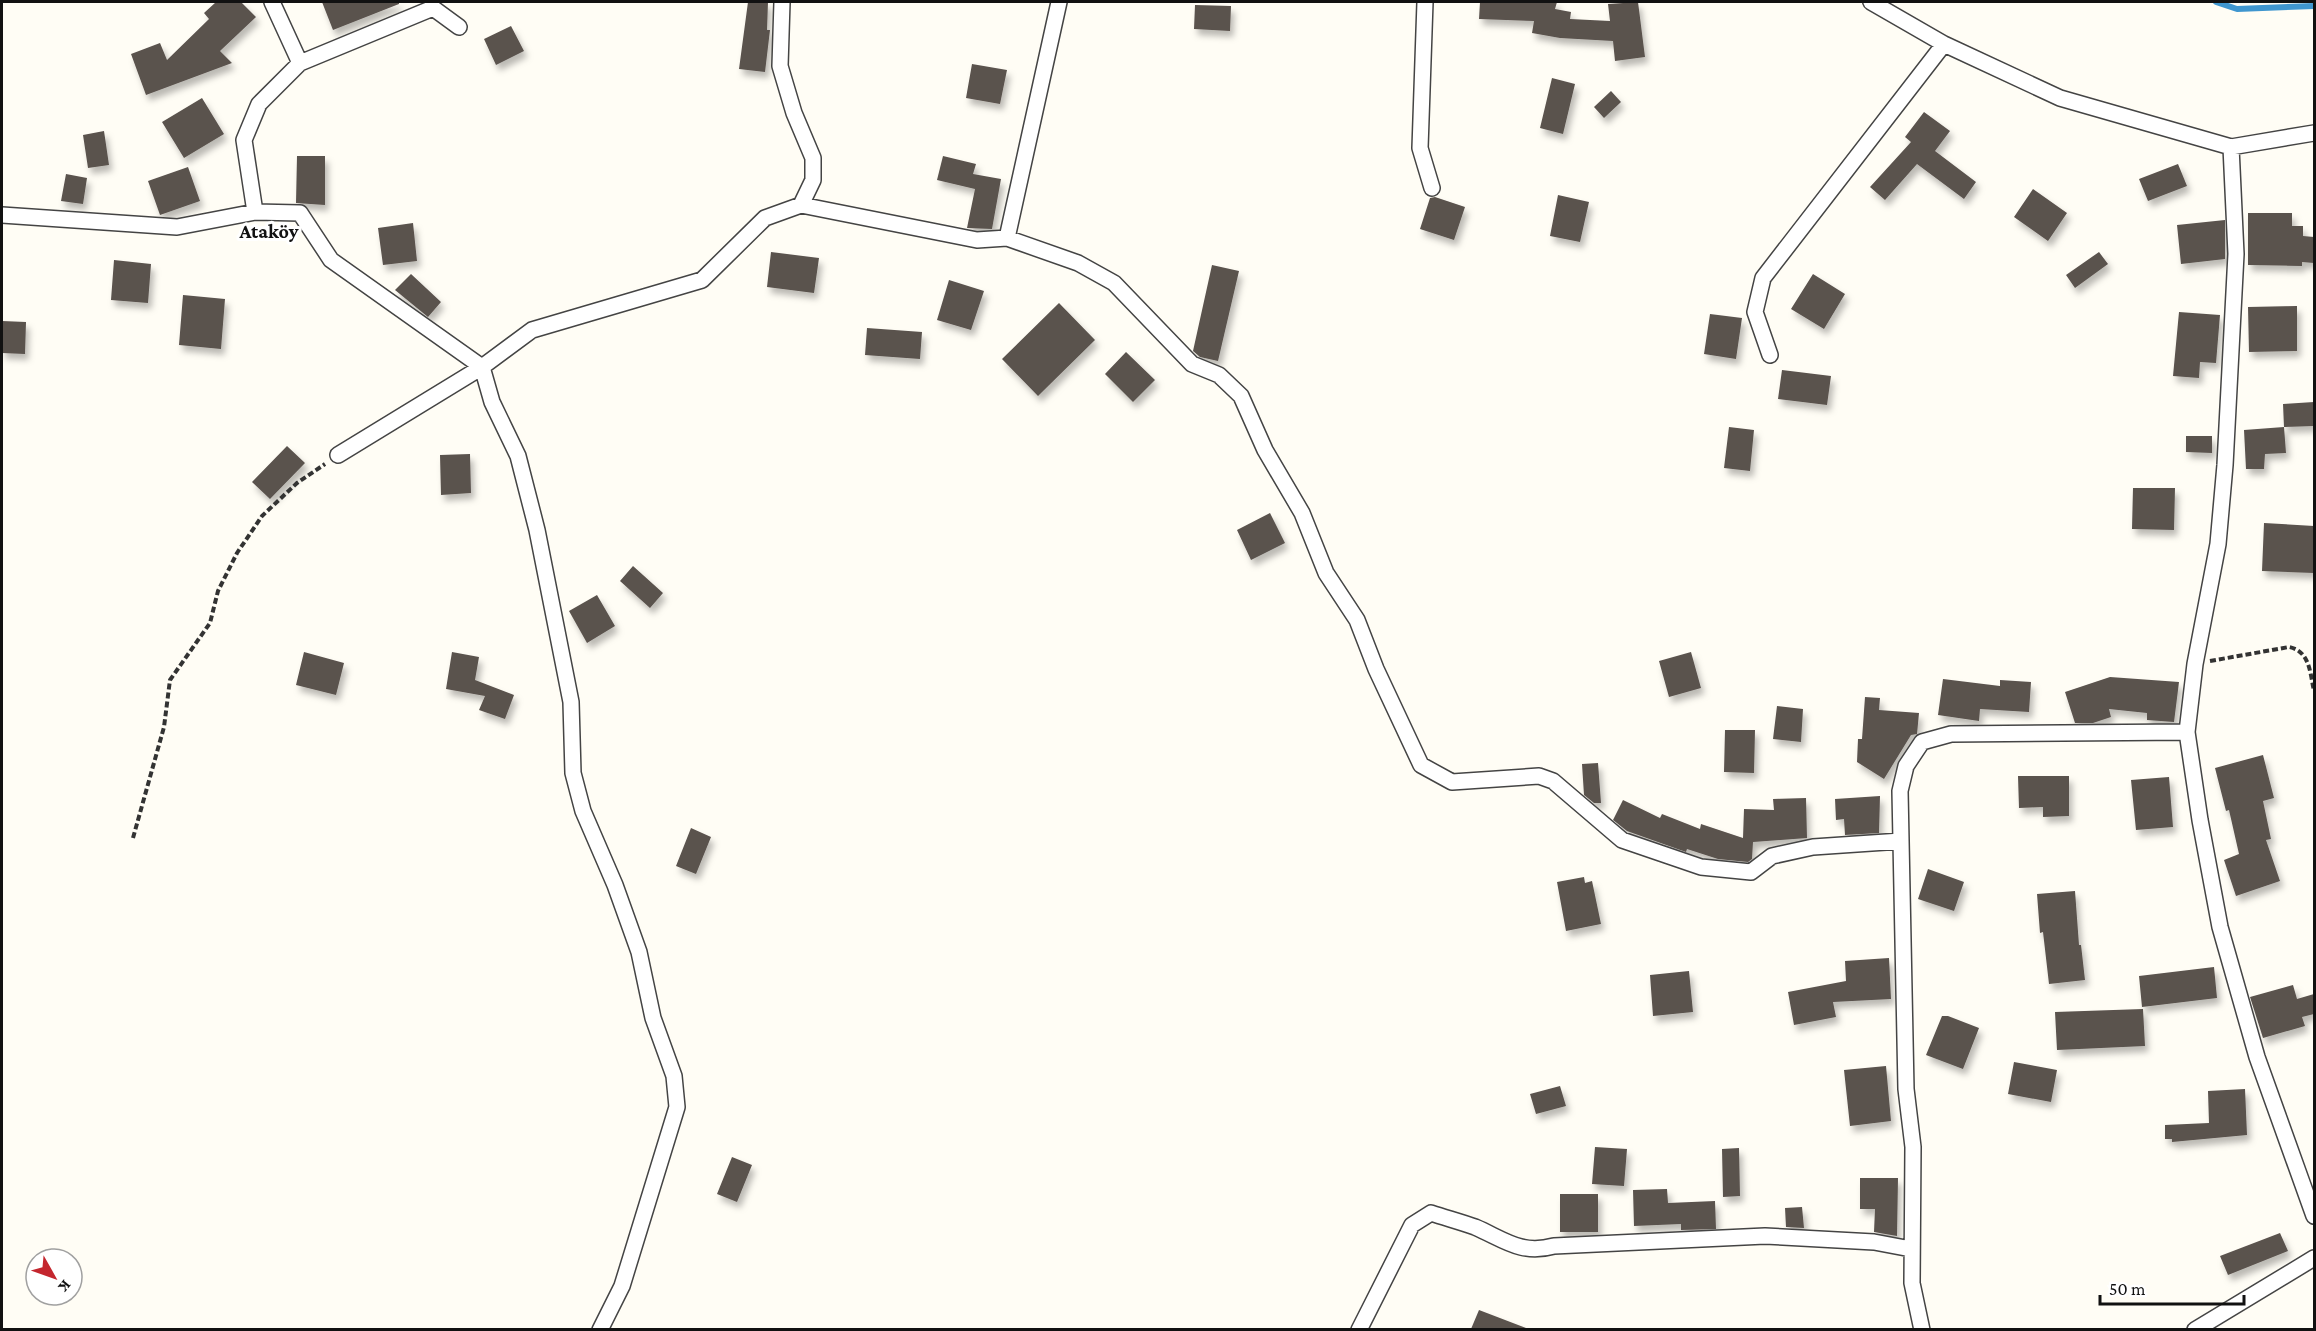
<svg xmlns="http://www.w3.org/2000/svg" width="2316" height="1331" viewBox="0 0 2316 1331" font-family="'Crimson Pro',serif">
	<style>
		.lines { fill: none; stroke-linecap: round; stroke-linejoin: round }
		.stream { stroke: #3f96cf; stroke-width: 6 }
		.building { fill: #5a524d; filter: url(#shadow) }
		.street-casing { stroke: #444; stroke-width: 18 }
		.path { stroke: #333; stroke-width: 4; stroke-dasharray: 6 3; stroke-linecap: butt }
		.street { stroke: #fff; stroke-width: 15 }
		.labels { text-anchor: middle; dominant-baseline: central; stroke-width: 6; stroke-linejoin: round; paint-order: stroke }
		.quarter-label { font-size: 20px; font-weight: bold; fill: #111; stroke: #fff }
	</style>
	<defs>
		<filter id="shadow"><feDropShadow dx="3.5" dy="6" stdDeviation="3" flood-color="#0004"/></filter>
	</defs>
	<rect width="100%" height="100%" fill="#fffdf5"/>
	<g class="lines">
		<path class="stream" d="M2216,2L2237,9L2314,6"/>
	</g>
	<path class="building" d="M216,2H241L256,17L220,51L232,63L146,95L131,54L160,43L167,60L209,19L204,13Z
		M322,2H399V4L333,30Z
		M748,2H768L767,30H770L765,72L739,69Z
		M1480,2H1557L1555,9L1571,12L1570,19L1610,21L1608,4L1638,2L1645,57L1615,61L1613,41L1560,38L1532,33L1534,21L1479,19Z
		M1195,5L1231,6L1230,31L1194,29Z
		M511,26L524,51L496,65L484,39Z
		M972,64L1007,70L1000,104L966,98Z
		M1552,78L1575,84L1563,134L1540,128Z
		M1611,91L1621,102L1604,118L1594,107Z
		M202,98L224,134L184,158L162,122Z
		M1924,112L1950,131L1935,151L1976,182L1964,199L1917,164L1885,200L1870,187L1911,142L1905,137Z
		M104,131L109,165L88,168L83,135Z
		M297,156H325V205L296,203Z
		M943,156L976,164L973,174L1001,179L992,229L967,228L975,189L937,180Z
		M2178,164L2187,186L2148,201L2139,179Z
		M188,167L200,201L160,215L148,181Z
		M66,174L87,178L83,204L61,201Z
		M2033,189L2067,213L2048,241L2014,217Z
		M1558,195L1589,202L1580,242L1550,236Z
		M1435,197L1465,207L1454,240L1420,229L1430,198Z
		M2248,213H2292V226H2303V236L2314,237V263L2302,262V266L2248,265Z
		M2225,220V259L2181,264L2177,225Z
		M413,223L417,261L383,265L378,228Z
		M771,252L819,258L814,293L767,287Z
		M2099,252L2108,264L2075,288L2066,275Z
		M114,260L151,264L148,303L111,300Z
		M1212,265L1239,271L1218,361L1200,357L1193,351Z
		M411,274L441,302L428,317L395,290Z
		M1813,274L1845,294L1824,329L1791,309Z
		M949,280L984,291L971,330L937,320Z
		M183,295L225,299L221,349L179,345Z
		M1059,303L1095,340L1038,396L1002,359Z
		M2297,306V351L2249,352L2248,307Z
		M2179,312L2220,315L2216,363L2200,362L2199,378L2173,376Z
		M1710,314L1742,318L1736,359L1704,354Z
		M2,321L26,322L25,354L2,353Z
		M867,328L922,332L920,359L865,355Z
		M1126,352L1155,380L1133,402L1105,374Z
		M1782,370L1831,376L1827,405L1778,399Z
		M2314,402V426L2284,427L2286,453L2265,454L2264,469H2246L2244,430L2284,427L2283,404Z
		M1729,427L1754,430L1750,471L1724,468Z
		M2186,436H2212V453L2186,452Z
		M287,446L305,463L270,499L252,482Z
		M470,454L471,493L441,495L440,455Z
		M2133,488H2175L2174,530L2132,529Z
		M1270,513L1285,543L1251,560L1237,530Z
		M2264,523L2314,526V573L2262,571Z
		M633,566L663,593L650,608L620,581Z
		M597,595L615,626L587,643L569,611Z
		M304,652L344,663L336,695L296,685Z
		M452,652L479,657L475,680L514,695L505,719L479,710L485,696L446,689Z
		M1691,652L1701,688L1669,697L1659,661Z
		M2110,677L2179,682L2174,722L2147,720V713L2109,709L2111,717L2093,723H2075L2065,692Z
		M1943,679L2000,686V680L2031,682L2029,712L1980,709L1979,721L1938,715Z
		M1865,697L1880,698L1879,710L1919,713L1917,734L1911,735L1884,779L1857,762L1858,739H1862Z
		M1777,706L1803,709L1801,742L1773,739Z
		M1725,730H1755L1754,773L1724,772Z
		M2263,755L2274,798L2263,801L2271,839L2266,840L2280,881L2236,896L2224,860L2239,854L2229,810L2226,811L2215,768Z
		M1598,763L1601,803H1594L1584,795L1582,764Z
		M2018,776H2069V816L2043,817V807L2019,808Z
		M2169,777L2173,827L2136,830L2131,780Z
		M1880,796L1879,833L1845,835L1844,819L1836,820L1835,799Z
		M1806,798L1807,838L1753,842L1752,859L1748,862L1718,859L1687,849L1686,852L1627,831L1613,820L1623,800L1660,818L1662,814L1700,829L1701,824L1743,838L1744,809L1774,810L1773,799Z
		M691,828L711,837L696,874L676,866Z
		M1928,869L1964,882L1954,911L1918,899Z
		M1584,877L1585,883L1592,881L1601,924L1566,931L1557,882Z
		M2075,891L2079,945H2081L2085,980L2049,984L2043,932L2040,933L2037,894Z
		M1889,958L1891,999L1833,1002L1836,1017L1794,1025L1788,992L1846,981L1845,961Z
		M2214,967L2217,998L2142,1007L2139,976Z
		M1689,971L1693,1012L1653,1016L1650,975Z
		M2293,985L2297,999L2314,994V1014L2302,1017L2305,1026L2263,1038L2250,997Z
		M2143,1009L2145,1046L2057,1050L2055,1012Z
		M1942,1016H1948L1979,1028L1963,1069L1926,1055Z
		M2014,1062L2057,1070L2051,1102L2008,1094Z
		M1886,1066L1891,1121L1850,1126L1844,1070Z
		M1560,1086L1566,1106L1536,1114L1530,1094Z
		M2245,1089L2247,1135L2172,1142V1139H2165V1125L2209,1123L2208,1091Z
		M1595,1147L1627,1149L1624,1186L1592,1184Z
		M1739,1148L1740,1196L1723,1197L1722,1149Z
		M732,1157L752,1165L737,1202L717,1194Z
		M1860,1178H1898L1897,1236L1874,1232L1875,1209H1860Z
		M1667,1189L1668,1203L1715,1201L1716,1229L1681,1230V1224L1634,1226L1633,1190Z
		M1560,1194H1598V1232H1560Z
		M1802,1207L1804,1228L1786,1227L1785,1208Z
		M2280,1233L2288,1251L2228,1275L2220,1256Z
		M1479,1310L1526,1328V1329H1471Z"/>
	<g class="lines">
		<defs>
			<path id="street" d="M272,2L300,63
				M782,2L780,66L794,113L813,158V180L801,205
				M1425,2L1420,148L1432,188
				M1871,2L1944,44L2060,98L2231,147L2314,133
				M2231,147L2236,254L2225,465L2218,544L2195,664L2187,732L2200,820L2220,927L2257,1057L2314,1216
				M255,212L244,140L259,104L300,63L433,8L459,27
				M2,215L177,227L255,212L300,213L331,260L482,367L492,402L518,456L537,530L571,702L573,773L583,811L615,885L639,952L653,1018L674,1076L677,1107L622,1286L600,1330
				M1007,238L1078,263L1114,283L1192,364L1219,375L1241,396L1265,450L1302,513L1326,573L1357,620L1376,669L1421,765L1452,782L1539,776L1553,781L1622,840L1701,867L1751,872L1772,856L1813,847L1901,841
				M1770,355L1755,312L1763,278L1944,44
				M338,455L482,367L532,330L702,280L765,218L801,205L977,240L1007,238L1059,2
				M1359,1330L1412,1225L1431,1213C1446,1218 1461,1222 1475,1227C1505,1240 1521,1255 1554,1246L1765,1236L1874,1242L1911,1249
				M1922,1330L1912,1283L1913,1147L1906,1089L1900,791L1906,766L1922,742L1951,734L2187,732
				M2195,1330L2314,1258"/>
		</defs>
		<use href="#street" class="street-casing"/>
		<path class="path" d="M2210,661L2289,647C2310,651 2310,673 2314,691
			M133,838L164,727L170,680L210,623L218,591L237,553L262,516L297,483L325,464"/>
		<use href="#street" class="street"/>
	</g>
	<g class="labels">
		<g class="quarter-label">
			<text x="269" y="231">Ataköy</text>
		</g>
	</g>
	<rect width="2316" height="1331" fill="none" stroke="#111111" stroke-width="6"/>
	<g transform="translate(54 1277) rotate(130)"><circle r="28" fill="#ffffff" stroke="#a0a0a0" stroke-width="1.5"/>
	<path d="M0-4.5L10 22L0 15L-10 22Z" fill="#c4262e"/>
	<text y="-9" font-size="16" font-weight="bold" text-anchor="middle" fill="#111111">K</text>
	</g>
	<path d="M2100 1295v9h144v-9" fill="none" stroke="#111111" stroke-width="3"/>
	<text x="2109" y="1295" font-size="18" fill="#111111" stroke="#ffffff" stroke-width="4.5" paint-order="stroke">50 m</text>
</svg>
